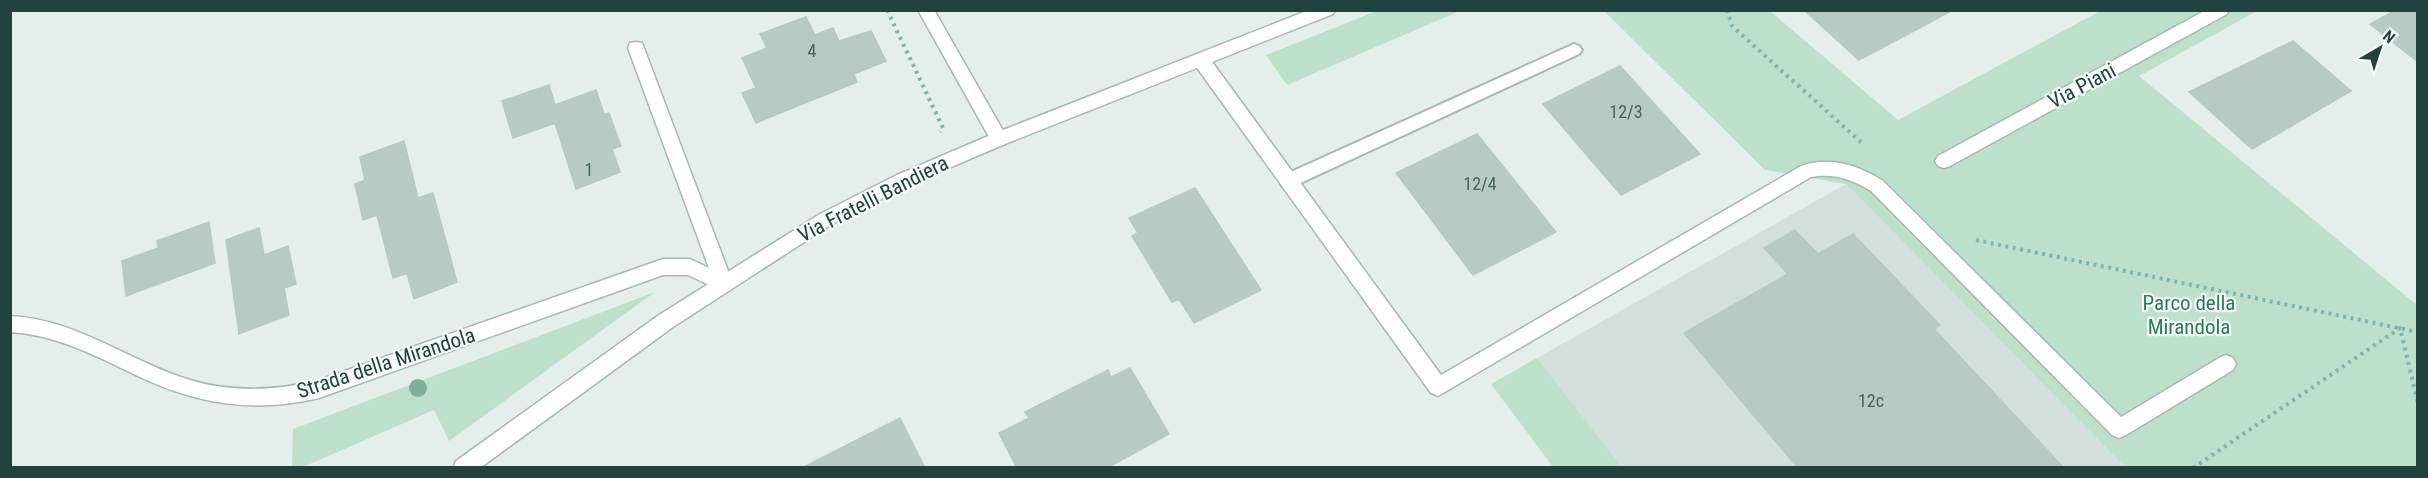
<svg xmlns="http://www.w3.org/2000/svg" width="2428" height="478" viewBox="0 0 2428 478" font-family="'Roboto Condensed',sans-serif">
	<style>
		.built { fill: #d2dfdb }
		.green { fill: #bde0cb }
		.building { fill: #b9cac5; stroke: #b6c9c4; stroke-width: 1.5 }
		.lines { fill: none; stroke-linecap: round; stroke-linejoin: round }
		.service-casing { stroke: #a6b8b3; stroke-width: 4 }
		.minor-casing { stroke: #a6b8b3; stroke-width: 3 }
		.tertiary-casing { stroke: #a6b8b3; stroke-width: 3 }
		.path { stroke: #83b4ab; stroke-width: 4; stroke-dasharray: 3 4.5; stroke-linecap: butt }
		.service { fill: #fff; fill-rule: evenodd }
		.minor { fill: #fff; fill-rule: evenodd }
		.tertiary { fill: #fff; fill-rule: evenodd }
		.tree { fill: #7eaf98 }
		.labels { text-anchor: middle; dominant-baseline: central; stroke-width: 4.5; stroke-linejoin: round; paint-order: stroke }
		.number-label { font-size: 18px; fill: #48645f }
		.street-label { font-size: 21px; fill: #22423d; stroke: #f5faf9 }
		.park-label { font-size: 21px; fill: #2a7b54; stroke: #f5faf9 }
	</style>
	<rect width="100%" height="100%" fill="#e4efeb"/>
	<path class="built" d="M1846,184L2125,467H1622L1537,358Z"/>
	<path class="green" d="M1379,10L1460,11L1287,85L1266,55Z
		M1604,11H1770L1898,120L2100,11H2257L2139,76L2417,305V467H2125L1846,184L1765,170Z
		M655,292L449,441L434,410L303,467H292L293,429Z
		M1537,358L1622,467H1553L1491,384Z"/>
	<path class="building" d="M1804,10H1953L1859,60Z
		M2396,10H2418V62L2370,24Z
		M806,17L815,35L833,28L839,41L871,31L886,61L854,74L857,82L756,123L742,93L756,88L742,58L767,48L760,34Z
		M2293,41L2351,91L2252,149L2189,92Z
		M1620,66L1700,154L1621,195L1543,104Z
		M549,85L555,105L596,90L604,114L609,113L621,146L612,149L620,172L576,189L555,123L513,138L502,101Z
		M1477,134L1556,232L1473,275L1396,173Z
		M404,141L418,198L433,193L457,282L414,299L407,273L393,278L377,215L363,220L355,184L365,180L360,157Z
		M1195,188L1261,290L1194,323L1179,299L1172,302L1132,236L1138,233L1129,218Z
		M209,222L215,263L126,296L122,261L158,248L157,241Z
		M259,228L264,255L288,246L296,284L284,288L289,315L239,334L226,240Z
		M1795,230L1818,254L1853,234L1940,325L1934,329L2064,468H1798L1684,333L1788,274L1764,248Z
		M1130,368L1169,434L1107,468H1017L999,433L1029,418L1025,412L1108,370L1111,377Z
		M900,418L925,468H802Z"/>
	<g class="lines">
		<defs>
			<path id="service" d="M1574,44L1579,46L1582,50L1579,54L1294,186L1288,188L1282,186L1280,181L1282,176Z"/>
			<path id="minor" d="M918,10H934L1005,134L1008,139L1005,144L999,146L993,144Z
				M2206,10H2229L2227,14L1950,166L1944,168L1938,166L1935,161L1938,156Z
				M636,42L642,43L644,48L733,284L730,290L724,292L688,275H663L319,398C255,413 199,405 140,377C98,357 58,335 10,332V316C76,319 127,360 187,379C231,393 275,391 319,380L663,259H690L709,268L628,48L630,43Z
				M1201,53L1207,55L1441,375L1801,166C1830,156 1858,165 1883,181L2121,417L2219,358L2226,355L2233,358L2236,364L2233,370L2126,435L2119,438L2112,435L1871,191C1851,179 1834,173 1811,177L1438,396L1431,393L1195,65L1193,60L1195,55Z"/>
			<path id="tertiary" d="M1309,10H1335L1333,14L1005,144L909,185L832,224L673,327L480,468H453L456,461L659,315L820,214L897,175L993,134Z"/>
		</defs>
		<use href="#service" class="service-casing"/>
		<use href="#minor" class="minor-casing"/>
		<use href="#tertiary" class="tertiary-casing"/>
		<path class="path" d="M887,10L943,128L940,132
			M1727,10L1732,26L1862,143
			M1976,240L2418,332
			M2193,468L2400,328L2418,403"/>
		<use href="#service" class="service"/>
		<use href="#minor" class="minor"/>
		<use href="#tertiary" class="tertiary"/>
	</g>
	<circle class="tree" cx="418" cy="388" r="9"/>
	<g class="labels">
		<g class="number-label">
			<text x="812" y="50">4</text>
			<text x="1626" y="111">12/3</text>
			<text x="589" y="169">1</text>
			<text x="1480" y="183">12/4</text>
			<text x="1871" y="400">12c</text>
		</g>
		<g class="street-label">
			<text transform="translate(2082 86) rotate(-28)">Via Piani</text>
			<text transform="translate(873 199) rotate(-27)">Via Fratelli Bandiera</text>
			<text transform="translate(386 363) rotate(-18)">Strada della Mirandola</text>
		</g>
		<g class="park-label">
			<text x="2189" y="303">Parco della<tspan x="2189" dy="24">Mirandola</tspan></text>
		</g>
	</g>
	<rect width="2428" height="478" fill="none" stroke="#22423d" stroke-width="24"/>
	<g transform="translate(2380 48) rotate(39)" stroke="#f5faf9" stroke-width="4.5" paint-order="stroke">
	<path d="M0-4.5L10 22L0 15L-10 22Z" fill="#22423d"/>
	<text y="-9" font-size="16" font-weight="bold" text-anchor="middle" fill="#22423d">N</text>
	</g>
</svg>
